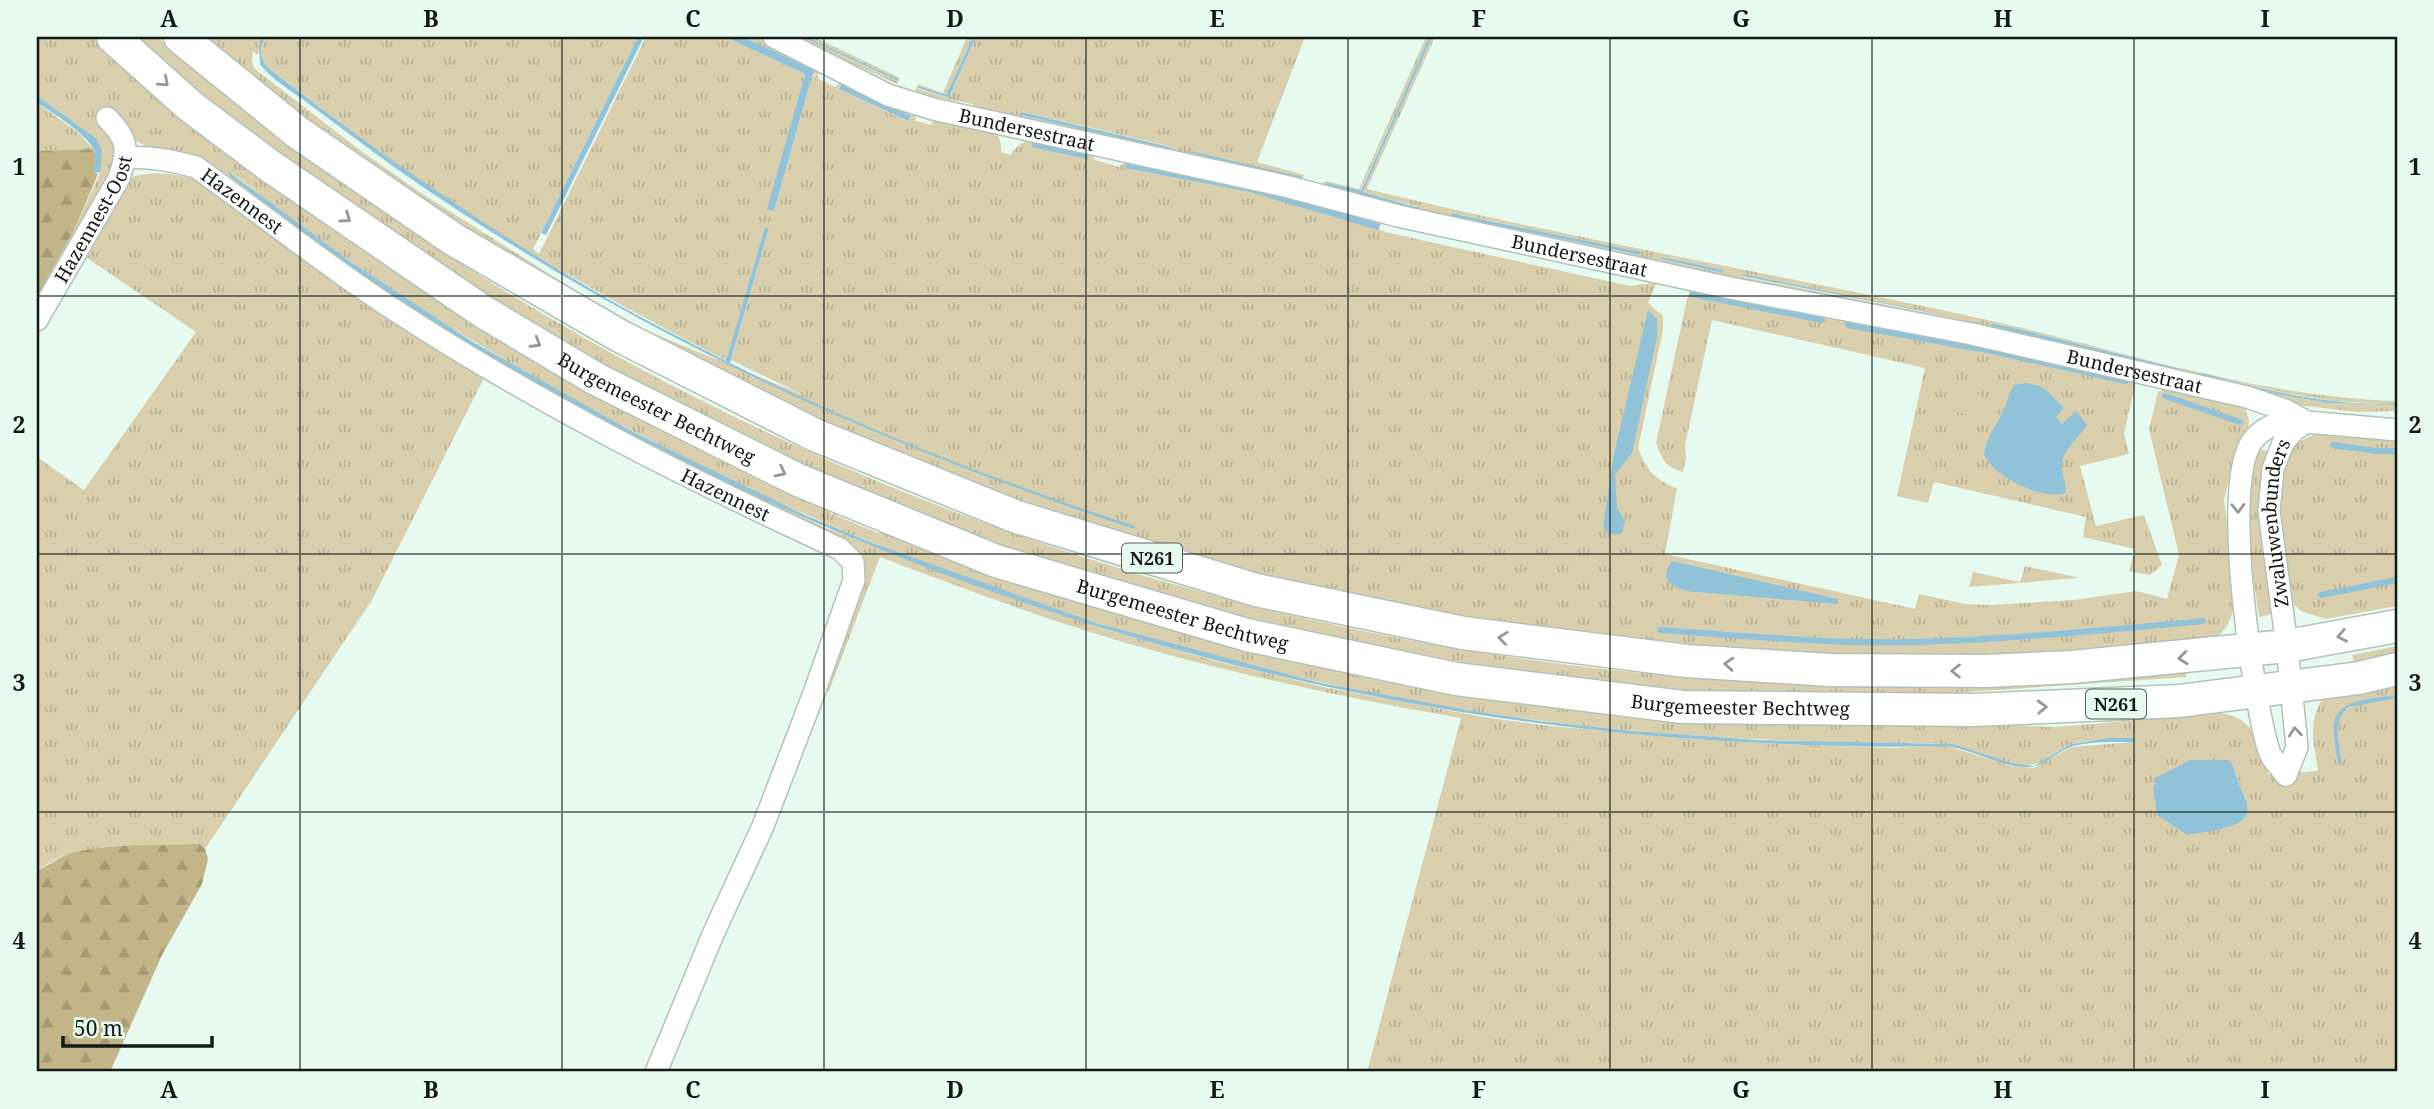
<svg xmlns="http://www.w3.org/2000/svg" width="2434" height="1109" viewBox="0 0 2434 1109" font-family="'Noto Serif',serif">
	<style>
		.grass { fill: url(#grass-tufts); fill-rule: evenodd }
		.forest { fill: url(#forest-firs) }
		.garden { fill: #d9cfad }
		.water { fill: #90c3da }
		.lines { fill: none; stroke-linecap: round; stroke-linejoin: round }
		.stream { stroke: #90c3da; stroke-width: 6 }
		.street-casing { stroke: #b1c2b8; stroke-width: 24 }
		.primary-casing { stroke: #b1c2b8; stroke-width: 35 }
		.street { stroke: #fff; stroke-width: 21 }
		.primary { stroke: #fff; stroke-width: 32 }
		.oneway { stroke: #959896 }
		.grid { fill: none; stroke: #131a16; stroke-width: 2; stroke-opacity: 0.55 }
		.labels { text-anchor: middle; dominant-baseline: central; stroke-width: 5; stroke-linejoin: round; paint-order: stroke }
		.shield { fill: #e7faef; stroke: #535d57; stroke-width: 2 }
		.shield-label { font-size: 18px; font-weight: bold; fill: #131a16 }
		.street-label { font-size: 19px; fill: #131a16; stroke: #e7faef }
		.neatline { fill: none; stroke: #131a16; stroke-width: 2.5 }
		.grid-label { font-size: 23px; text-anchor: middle; font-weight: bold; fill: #131a16 }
	</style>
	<defs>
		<pattern id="grass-tufts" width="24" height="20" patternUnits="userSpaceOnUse" patternTransform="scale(1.75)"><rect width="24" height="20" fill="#d9cfad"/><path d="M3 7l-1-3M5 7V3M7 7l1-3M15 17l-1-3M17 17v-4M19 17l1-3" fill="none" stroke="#b9b194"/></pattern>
		<pattern id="forest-firs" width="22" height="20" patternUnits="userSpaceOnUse" patternTransform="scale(1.75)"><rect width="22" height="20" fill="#c3b588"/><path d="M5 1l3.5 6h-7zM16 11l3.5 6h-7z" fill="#a79b75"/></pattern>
	</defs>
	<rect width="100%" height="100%" fill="#e7faef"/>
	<path class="grass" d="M37,37H98L174,102L829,509L831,515L836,513L837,516L878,533L889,528L1198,631L1925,723L2056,727L2221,713C2257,719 2260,746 2268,775L2318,771C2314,743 2307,724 2323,698L2397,676V695L2350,704L2336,716L2337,728C2337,700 2377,701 2397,698V1072H1367L1461,718C1358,700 1256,679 1155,651C1062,626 970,591 880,557L829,691H821L864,568L863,556L858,550L754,501L492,362L372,600L205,849L200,844L73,853L62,856L37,870V457L84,490L196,332L87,258L132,177C161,167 192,179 221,185L136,141L130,127L116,113L115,166L37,307V297L75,228L100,173L96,138L37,96ZM229,172C248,183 267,202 285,216C307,232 330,248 353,263C443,325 537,381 634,432C897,570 1186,666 1479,712C1628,735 1779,743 1929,743C1962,743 1995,767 2029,765C2044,765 2058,747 2074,743C2093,739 2115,740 2135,738L2134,742L2071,747L2034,768L2011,766L1944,745L1895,748L1777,744L1692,739L1551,726L1489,718L1328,688L1212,660L1107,630L923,566L824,527L589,413L418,311L347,263L259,200ZM2235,770L2241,790L2247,800L2157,815L2153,789Z
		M134,37H157C590,411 1142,640 1714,679C1872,690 2029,676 2186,669V677L1895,697L1698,692L1655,688L1478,666L1390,651L1260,623L1047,561L963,531L799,464L639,385L523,320L374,223L230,117Z
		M194,37H263L258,55L253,51L252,62L255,69L361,151L421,193L581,294L645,330L803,395L731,360L769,228L765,227L727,361C628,310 530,256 438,193C380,153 323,110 267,67C260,58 258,46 267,37H536L537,39L538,37H638L533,249L539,254L646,37H725L805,74L768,209L774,211L812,76H814L816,71L743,37H761L816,63L819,79L835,87L846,77L908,104L914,110L916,121L931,125L937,117L944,115C967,121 1004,121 1001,152L1010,155C1029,127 1060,142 1088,147L1095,160L1119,167L1132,156L1209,173L1379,216L1382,222L1379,230L1394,234L1630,286L1657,282L1648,303L1663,316V330L1638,448C1646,469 1655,481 1677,488L1665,554L1915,609L1919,594L1965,604L1991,605L2073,600L2137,591L2167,599L2179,555L2149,429L2158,392C2184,380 2218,397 2244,405L2249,420L2248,431L2240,442L2224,499L2235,600C2233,618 2225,636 2206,643C2196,646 2183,646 2173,647C2128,653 2084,656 2039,658C1491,687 965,548 498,261C419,212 343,159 270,101C244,81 217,60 194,37ZM841,83L909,115L911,117L907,121L839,89ZM1033,142L1085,152L1089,153L1087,158L1031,147ZM1127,161L1233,182L1380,224L1377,229L1249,192L1125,168Z
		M794,37H803L897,81L898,79L807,37H814L900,78L897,84Z
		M967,37H973L946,95L919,86L918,89L953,99L950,96L976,37H1305L1257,162L1304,175L1302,181L977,113L973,104C953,99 935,100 915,91L918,84L943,93ZM1023,112L1169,146V148L1022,115Z
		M1426,37H1429L1360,192L1327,186L1403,205L1419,207L1363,192L1432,37H1435L1367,189C1571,239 1778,274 1983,319C2120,349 2256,397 2397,401V403L2390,404L2334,401L2285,393L2201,374L2283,395L2328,403L2397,405V411L2357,412L2298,405L2131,365L1544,245L1319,185L1326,181L1359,189ZM1452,213L1640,252V255L1452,216ZM1662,257L1723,270L1722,273L1661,259ZM1743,274L1968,321L1743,277ZM1992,323L2181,368V369L1992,326Z
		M37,103L79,133L93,149L37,151Z
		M1692,289L2137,378L2124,433L2129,454L2080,466L2096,526L2144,515L2162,565L2150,575L2129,571L2135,549L2083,537L2086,517L1934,482L1928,503L1897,496L1925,368L1712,320L1685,445L1686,458L1683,472C1665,467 1662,459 1656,443L1687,299Z
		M2340,434L2397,438V606L2326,619L2301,611L2292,603L2285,590L2277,524L2284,459L2296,443L2313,435Z
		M2260,449L2270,452L2273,614L2259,617C2253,569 2235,493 2260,449Z
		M2025,566L2079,578L1969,587L1973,572L2020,582Z
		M2397,646V654L2354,662L2352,655Z"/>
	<path class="forest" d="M93,149L96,157L94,172L98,174L75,228L37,297V151Z
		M200,844L205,849L208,859L202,884L162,955L110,1072H37V870C50,866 59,856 72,853C113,843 158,846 200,844Z"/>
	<path class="garden" d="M1952,389L1981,395L1976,416L1946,410Z"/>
	<path class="water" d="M263,37H267C258,46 260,58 267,67C376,152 489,230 608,299C647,321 687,341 726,361L765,227L769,228L730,363C861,428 996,481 1135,526L1134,529C867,440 625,329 394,167C364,145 334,123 305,101C290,90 271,79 260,64L259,46Z
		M638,37H644L546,235L541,233Z
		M725,37H743L816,71L812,76L774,211L767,209L805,74Z
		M803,37H807L898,79V81Z
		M973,37H976L950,95L953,99L918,88L919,86L946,95Z
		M1429,37H1432L1363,192L1420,208L1419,210L1326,186L1327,183L1361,191Z
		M842,83L911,116L908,121L839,89Z
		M37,96L96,138L102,151L100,173L94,172C94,165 97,157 94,150C87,134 52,112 37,103Z
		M1022,112L1170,147L1169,149L1021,115Z
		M1033,142L1089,153L1088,159L1031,147Z
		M1191,151L1302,177V179L1191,153Z
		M1126,161L1293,197L1380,224L1378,230L1249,192L1125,168Z
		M229,172L351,262L473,342L635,433L807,516L875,544L1096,623L1321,683L1473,711L1539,721L1633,731L1758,740L1953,744L2011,763L2034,766L2070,744L2109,738H2135L2134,742C2115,742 2092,741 2073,746C2057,751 2045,767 2028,767C1997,768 1969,745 1938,746C1866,748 1795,745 1723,741C1367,719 1028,627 707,473C538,391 375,294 229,175Z
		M1452,213L1470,217L1641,252L1640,255L1451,216Z
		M1662,257L1723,270V273L1661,259Z
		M1743,274L1968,320L1742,276Z
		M1648,310L1657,319V337L1632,453L1615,475L1617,508L1625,521L1622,533L1616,535L1608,533L1603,527L1614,454Z
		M1992,323L2018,329L2181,369V371L1991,326Z
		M2202,373C2265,390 2331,407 2397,403V405L2328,403L2283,395L2201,375Z
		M2027,383C2048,386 2050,395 2064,408L2056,417L2062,424L2076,411L2087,425C2079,438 2064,448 2062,464C2060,475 2068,483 2065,493C2042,501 1994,476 1984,455C1986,436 1998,424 2005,407C2008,399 2009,393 2014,385Z
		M1672,561L1838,599V604L1685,591L1670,584L1666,577L1667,569Z
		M2397,695V698L2349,707C2331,721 2339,743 2342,763H2338C2336,751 2333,736 2334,723C2337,698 2378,698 2397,695Z
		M2190,760H2229C2236,770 2237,780 2242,791C2245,798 2249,804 2247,812C2245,829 2201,832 2187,835L2157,815L2153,789L2157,777Z"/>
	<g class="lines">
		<path class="stream" d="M1692,294L1822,320
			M1848,325L1987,350L2126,381
			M2165,396L2240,422
			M2333,445L2376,451H2397
			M2321,595L2397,580
			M1660,630C1745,636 1831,644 1916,642C2012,639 2107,630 2203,621"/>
		<defs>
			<g id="street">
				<path id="s1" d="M774,37L888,95L933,109L1289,187L1398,216L1730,288L1972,334L2247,397L2285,410L2307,422L2397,430"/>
				<path id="s2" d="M126,158C150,156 173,161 196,167C262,214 325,265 393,309C535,402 686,478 840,549L853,562L854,580L814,693L763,826L714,932L656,1072"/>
				<path id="s3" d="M37,320L119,178C129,149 128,139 107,118"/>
				<path d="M2286,775C2280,767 2270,758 2268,748C2253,696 2220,481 2253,440C2267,423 2285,420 2306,422"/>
				<path id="s4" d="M2286,775L2297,747L2287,646L2269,511L2273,469L2283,443L2294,430L2307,422"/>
			</g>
			<g id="primary">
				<path id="s5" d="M113,37L190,106L270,166L482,311L596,379L798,480L996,561L1247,635L1456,679L1682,707L1974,710L2179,701L2359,678L2397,669"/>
				<path d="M180,37L297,132L453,239L618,335L815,435L1014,516L1256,590L1463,633L1687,661L1830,670L1986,671L2072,667L2287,646L2397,626"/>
			</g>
		</defs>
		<use href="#street" class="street-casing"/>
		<use href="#primary" class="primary-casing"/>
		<use href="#street" class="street"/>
		<use href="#primary" class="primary"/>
	</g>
	<defs><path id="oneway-chevron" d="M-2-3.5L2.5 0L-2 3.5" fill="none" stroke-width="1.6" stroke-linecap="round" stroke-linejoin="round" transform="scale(1.75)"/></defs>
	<g class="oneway">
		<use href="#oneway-chevron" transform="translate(164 82) rotate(42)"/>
		<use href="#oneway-chevron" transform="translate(346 218) rotate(35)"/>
		<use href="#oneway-chevron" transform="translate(536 343) rotate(31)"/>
		<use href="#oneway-chevron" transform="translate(781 472) rotate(27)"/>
		<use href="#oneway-chevron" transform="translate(2238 508) rotate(89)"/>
		<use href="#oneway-chevron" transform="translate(2342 636) rotate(169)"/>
		<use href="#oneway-chevron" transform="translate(1503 638) rotate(-173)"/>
		<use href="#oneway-chevron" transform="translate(2183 658) rotate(174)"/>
		<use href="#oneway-chevron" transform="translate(1729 664) rotate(-176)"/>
		<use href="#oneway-chevron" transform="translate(1956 671) rotate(-180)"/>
		<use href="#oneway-chevron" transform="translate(2042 707) rotate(-2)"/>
		<use href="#oneway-chevron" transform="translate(2295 732) rotate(-96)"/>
	</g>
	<path class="grid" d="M300,37V1072M562,37V1072M824,37V1072M1086,37V1072M1348,37V1072M1610,37V1072M1872,37V1072M2134,37V1072M37,296H2397M37,554H2397M37,812H2397"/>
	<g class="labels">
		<g class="shield">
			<rect x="1122" y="543.5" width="60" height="29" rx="5"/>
			<rect x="2086" y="689.5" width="60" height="29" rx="5"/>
		</g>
		<g class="shield-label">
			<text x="1152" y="558">N261</text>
			<text x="2116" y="704">N261</text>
		</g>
		<g class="street-label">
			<text stroke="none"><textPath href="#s1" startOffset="271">Bundersestraat</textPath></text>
			<text stroke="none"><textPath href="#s2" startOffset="128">Hazennest</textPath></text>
			<text stroke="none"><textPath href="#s3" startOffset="116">Hazennest-Oost</textPath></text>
			<text stroke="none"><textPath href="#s1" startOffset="838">Bundersestraat</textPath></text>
			<text stroke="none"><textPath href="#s1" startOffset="1405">Bundersestraat</textPath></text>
			<text stroke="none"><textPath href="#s5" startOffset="660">Burgemeester Bechtweg</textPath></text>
			<text stroke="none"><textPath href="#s2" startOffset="695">Hazennest</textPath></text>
			<text stroke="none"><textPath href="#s4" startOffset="256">Zwaluwenbunders</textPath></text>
			<text stroke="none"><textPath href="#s5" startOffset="1227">Burgemeester Bechtweg</textPath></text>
			<text stroke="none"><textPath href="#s5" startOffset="1794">Burgemeester Bechtweg</textPath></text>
		</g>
	</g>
	<rect width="2434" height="1109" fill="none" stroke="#e7faef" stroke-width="77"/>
	<path d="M63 1036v10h149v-10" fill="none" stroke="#131a16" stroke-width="3.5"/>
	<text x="74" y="1036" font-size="21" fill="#131a16" stroke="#e7faef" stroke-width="5" paint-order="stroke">50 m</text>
	<rect x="38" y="38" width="2358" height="1032" class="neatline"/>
	<g class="grid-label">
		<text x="169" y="27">A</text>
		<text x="431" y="27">B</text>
		<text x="693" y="27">C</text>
		<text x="955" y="27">D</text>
		<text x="1217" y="27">E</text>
		<text x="1479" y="27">F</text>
		<text x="1741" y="27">G</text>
		<text x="2003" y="27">H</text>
		<text x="2265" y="27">I</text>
		<text x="19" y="175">1</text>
		<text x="2415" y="175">1</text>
		<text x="19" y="433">2</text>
		<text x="2415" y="433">2</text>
		<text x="19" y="691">3</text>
		<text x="2415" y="691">3</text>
		<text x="19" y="949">4</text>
		<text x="2415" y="949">4</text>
		<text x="169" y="1098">A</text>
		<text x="431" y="1098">B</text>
		<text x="693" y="1098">C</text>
		<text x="955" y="1098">D</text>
		<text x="1217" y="1098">E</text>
		<text x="1479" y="1098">F</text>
		<text x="1741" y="1098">G</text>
		<text x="2003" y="1098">H</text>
		<text x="2265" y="1098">I</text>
	</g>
</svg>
